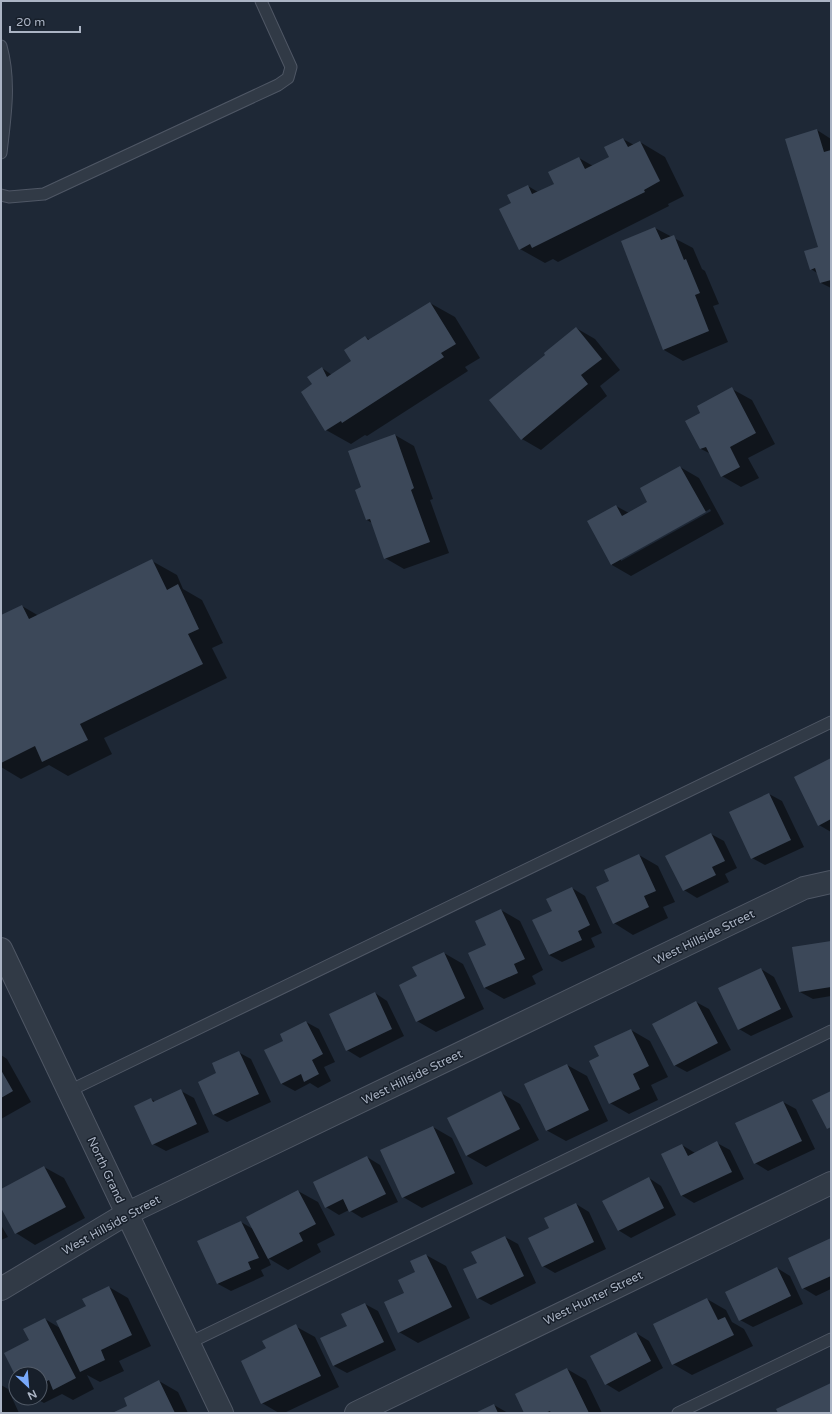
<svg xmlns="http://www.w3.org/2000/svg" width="832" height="1414" viewBox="0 0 832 1414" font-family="'Varela Round',sans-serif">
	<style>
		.shadow { fill: #0007; fill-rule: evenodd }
		.building { fill: #3c4859 }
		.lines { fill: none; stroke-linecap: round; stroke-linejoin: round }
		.service-casing { stroke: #4f5765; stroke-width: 13 }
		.minor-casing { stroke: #4f5765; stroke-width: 24 }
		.service { stroke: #313a46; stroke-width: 11 }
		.minor { stroke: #313a46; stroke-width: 22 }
		.labels { text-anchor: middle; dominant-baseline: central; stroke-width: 3; stroke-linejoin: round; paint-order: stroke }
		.street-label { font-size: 12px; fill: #abb4c4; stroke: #171f2a }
	</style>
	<rect width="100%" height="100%" fill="#1e2836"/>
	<path class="shadow" d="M817,130L831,139V288L821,283L817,273L811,269L819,248Z
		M623,139L634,145L640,142L665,157L684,196L668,204L669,206L558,262L553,259L545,263L520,249L512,203L528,186L538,192L555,184L579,158L593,166L610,158Z
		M655,228L693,248L702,269L705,271L719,304L713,306L728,342L683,361L664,350L622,241Z
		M430,303L455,317L480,358L465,367L468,371L367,436L365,435L351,444L326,430L313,385L322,368L332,375L353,362L365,337L370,340Z
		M576,328L595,339L620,370L600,386L607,396L541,450L522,439Z
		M732,389L752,400L775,444L748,458L759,478L741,487L722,476L711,454L701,449L687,421L702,413Z
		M395,435L414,446L433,499L430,500L449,553L404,569L385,558L372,523L367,520L357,490L362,488Z
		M680,467L699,478L724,524L631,576L612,565L588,521L616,506L629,513L649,503ZM710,509L711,511L621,561V559Z
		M152,561L177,575L183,589L202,600L223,643L212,648L227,678L104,738L112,754L68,776L49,765L21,779L1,767V617L22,606L39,616Z
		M831,759V832L819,825Z
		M769,794L782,801L804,847L765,865L752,858Z
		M711,834L724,841L737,868L725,874L729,882L697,898L684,890Z
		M639,855L658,866L675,902L663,907L668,918L633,935L614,923L610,881Z
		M572,888L585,896L602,933L591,938L595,947L562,962L549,955L533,921L553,912Z
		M501,910L520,921L543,970L532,976L536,984L504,999L485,988L488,945Z
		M831,942V996L813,999L800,992Z
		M444,953L463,964L484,1009L436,1032L417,1021L418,977Z
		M761,969L774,977L793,1017L751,1036L739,1029Z
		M375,993L387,1001L404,1036L360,1058L347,1050Z
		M696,1002L709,1009L731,1050L687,1072L674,1065Z
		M306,1022L319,1029L335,1062L324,1067L331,1081L318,1088L310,1083L295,1091L282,1084L266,1050L284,1041Z
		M631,1030L650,1041L668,1077L651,1085L658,1100L629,1114L610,1103L601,1057Z
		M238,1052L251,1059L271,1102L227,1122L214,1115L199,1082L218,1073Z
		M1,1055L7,1059L31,1102L1,1119Z
		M567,1065L587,1076L608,1121L566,1141L546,1130Z
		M181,1091L194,1098L209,1132L166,1151L153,1144L151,1099L156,1102Z
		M501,1093L520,1104L539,1140L486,1167L467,1156Z
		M783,1102L796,1109L815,1149L768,1171L755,1163Z
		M433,1127L452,1138L473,1184L422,1208L403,1197Z
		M717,1143L730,1150L744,1179L694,1203L681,1195L682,1145L695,1153Z
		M367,1157L380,1165L398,1202L362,1218L349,1210L339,1215L326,1207Z
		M44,1167L64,1178L85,1218L35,1245L16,1233L1,1206V1190Z
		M649,1178L661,1186L676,1215L631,1238L618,1230Z
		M298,1191L318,1202L335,1235L317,1244L321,1252L288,1270L268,1258L271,1265L261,1270L264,1276L231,1291L218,1284L199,1242L241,1222L253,1229L247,1217Z
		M576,1204L589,1212L606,1249L555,1273L543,1266L550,1228Z
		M1,1225L8,1237L1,1240Z
		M505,1237L518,1244L536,1283L491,1305L478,1298V1264Z
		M831,1240V1289L816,1296L803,1288Z
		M426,1255L446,1266L470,1318L418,1343L399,1332L405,1294L417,1273L411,1262Z
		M777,1268L790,1276L803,1304L753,1327L740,1320Z
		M109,1287L128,1298L151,1346L119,1361L124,1371L100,1382L87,1375L94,1389L73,1400L62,1394L44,1403L35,1398H40V1374L16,1375L5,1353L30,1340L45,1319L60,1328Z
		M707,1299L726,1310L732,1322L744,1329L753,1346L692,1375L673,1364Z
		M365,1304L378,1311L396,1350L347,1373L334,1366Z
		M295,1326L315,1337L339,1387L284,1413H279L262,1403L267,1349Z
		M636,1333L649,1341L663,1368L619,1392L606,1384Z
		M567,1369L586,1380L602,1413H525Z
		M159,1381L178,1392L188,1413H114L129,1406Z
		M1,1385L8,1389L19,1413H1Z
		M494,1405L508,1413H477Z"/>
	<path class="building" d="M817,129L824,152L831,150V280L820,283L815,268L810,270L804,251L818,247L785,139Z
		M623,138L628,147L640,141L660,181L644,190L645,192L532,248L530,244L519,250L499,209L511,203L507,195L528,185L532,194L554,184L548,172L579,157L585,169L609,157L604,147Z
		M655,227L661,240L674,235L684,260L686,259L700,293L695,295L709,331L663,350L621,241Z
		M430,302L456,344L441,353L444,357L342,423L341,421L325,431L301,392L312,384L307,377L322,367L327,377L351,361L344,350L365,336L368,340Z
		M576,327L602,359L581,375L588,384L521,440L489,400L545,355L544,353Z
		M732,387L756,433L730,447L740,467L721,477L706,447L700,449L685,421L700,413L697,406Z
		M395,434L414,488L411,490L430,542L384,559L370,519L366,520L355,490L361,487L348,451Z
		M680,466L706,512L611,565L587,521L616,505L622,516L647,502L640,488Z
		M152,559L167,590L178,584L199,629L188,634L203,664L80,724L88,740L42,762L35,746L1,763V615L22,605L29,619Z
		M831,758V819L818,826L794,777Z
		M769,793L791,840L751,859L729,812Z
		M711,833L725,861L712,867L716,875L683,891L665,856Z
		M639,854L656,891L644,896L649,907L613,924L596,887L609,881L604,870Z
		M572,887L590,925L578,931L582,940L549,955L532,920L552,911L546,899Z
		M501,909L525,959L514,964L518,973L484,988L468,953L486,945L475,921Z
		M831,941V987L799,992L792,947Z
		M444,952L465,998L416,1022L399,985L417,976L412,967Z
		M761,968L781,1009L738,1030L718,988Z
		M375,992L392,1029L346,1051L329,1014Z
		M696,1001L718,1043L674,1066L652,1024Z
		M306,1021L323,1054L312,1060L319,1074L304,1082L301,1074L281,1084L264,1050L283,1041L280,1034Z
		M631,1029L649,1066L633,1074L640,1089L609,1104L589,1061L599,1056L594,1046Z
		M239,1051L259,1094L213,1115L198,1082L216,1073L212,1063Z
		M567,1064L589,1110L546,1131L524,1084Z
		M1,1070L13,1091L1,1098Z
		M181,1089L197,1124L152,1145L134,1106L151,1098L153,1102Z
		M501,1091L520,1129L466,1156L447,1118Z
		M831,1091V1127L827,1129L812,1100Z
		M783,1101L802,1141L754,1164L735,1123Z
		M433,1126L455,1173L402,1198L380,1150Z
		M717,1141L732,1172L681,1196L661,1154L682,1144L688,1156Z
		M367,1156L386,1194L349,1212L343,1199L325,1208L313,1182Z
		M44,1166L66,1207L15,1234L1,1208V1189Z
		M649,1177L664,1208L618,1231L602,1201Z
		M298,1190L316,1224L299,1233L303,1241L268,1259L246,1217Z
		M576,1203L594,1242L542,1267L528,1238L549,1228L544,1218Z
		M241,1221L259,1258L248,1262L251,1269L217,1284L197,1241Z
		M505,1236L524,1276L477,1299L463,1269L477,1263L471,1252Z
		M831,1238V1276L802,1289L788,1258Z
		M426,1254L452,1307L398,1333L384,1302L404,1293L398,1280L415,1272L410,1261Z
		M777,1267L791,1296L739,1321L725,1292Z
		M109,1286L132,1335L101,1350L105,1360L80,1372L56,1321L86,1306L82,1299Z
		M707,1298L718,1320L725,1317L734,1335L672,1365L653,1324Z
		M365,1303L384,1342L333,1366L320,1338L347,1326L341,1314Z
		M45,1318L76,1378L53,1390L49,1380L40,1385V1374H16V1377L4,1353L29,1340L23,1329Z
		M296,1324L321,1376L261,1404L241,1361L266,1348L262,1341Z
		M636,1332L651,1361L605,1385L590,1356Z
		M567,1368L589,1413H551L550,1411L545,1413H524L515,1394Z
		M159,1380L175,1413H112L127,1406L124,1398Z
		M831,1383V1413H778L776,1409Z
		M494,1404L498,1413H475Z"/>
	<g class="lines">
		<defs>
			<path id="service" d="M1,46C11,82 5,117 1,153
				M1,195L9,197L44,194L278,85L288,78L291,67L261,1
				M69,1091L831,722
				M189,1343L831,1031
				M678,1413L831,1339"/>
			<path id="minor" d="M1,949L222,1413
				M1,1289L126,1214L804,888L831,882
				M356,1413L831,1183"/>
		</defs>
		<use href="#service" class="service-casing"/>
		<use href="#minor" class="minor-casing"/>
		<use href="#service" class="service"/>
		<use href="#minor" class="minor"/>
	</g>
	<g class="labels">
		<g class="street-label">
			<text transform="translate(704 937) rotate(-26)">West Hillside Street</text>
			<text transform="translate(412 1077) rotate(-26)">West Hillside Street</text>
			<text transform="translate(106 1170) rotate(65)">North Grand</text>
			<text transform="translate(111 1225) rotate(-29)">West Hillside Street</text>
			<text transform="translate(593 1298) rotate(-26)">West Hunter Street</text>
		</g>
	</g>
	<rect width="832" height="1414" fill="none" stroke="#abb4c4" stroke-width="4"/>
	<g transform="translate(28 1386) rotate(154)"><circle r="19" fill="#171f2a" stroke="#525b68"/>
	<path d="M0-3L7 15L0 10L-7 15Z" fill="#78a9fb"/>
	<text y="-6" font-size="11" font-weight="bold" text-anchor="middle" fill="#abb4c4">N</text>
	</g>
	<path d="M10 26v6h70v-6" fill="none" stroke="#abb4c4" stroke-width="2"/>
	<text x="16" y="26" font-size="12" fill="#abb4c4" stroke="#171f2a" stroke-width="3" paint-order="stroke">20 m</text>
</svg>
